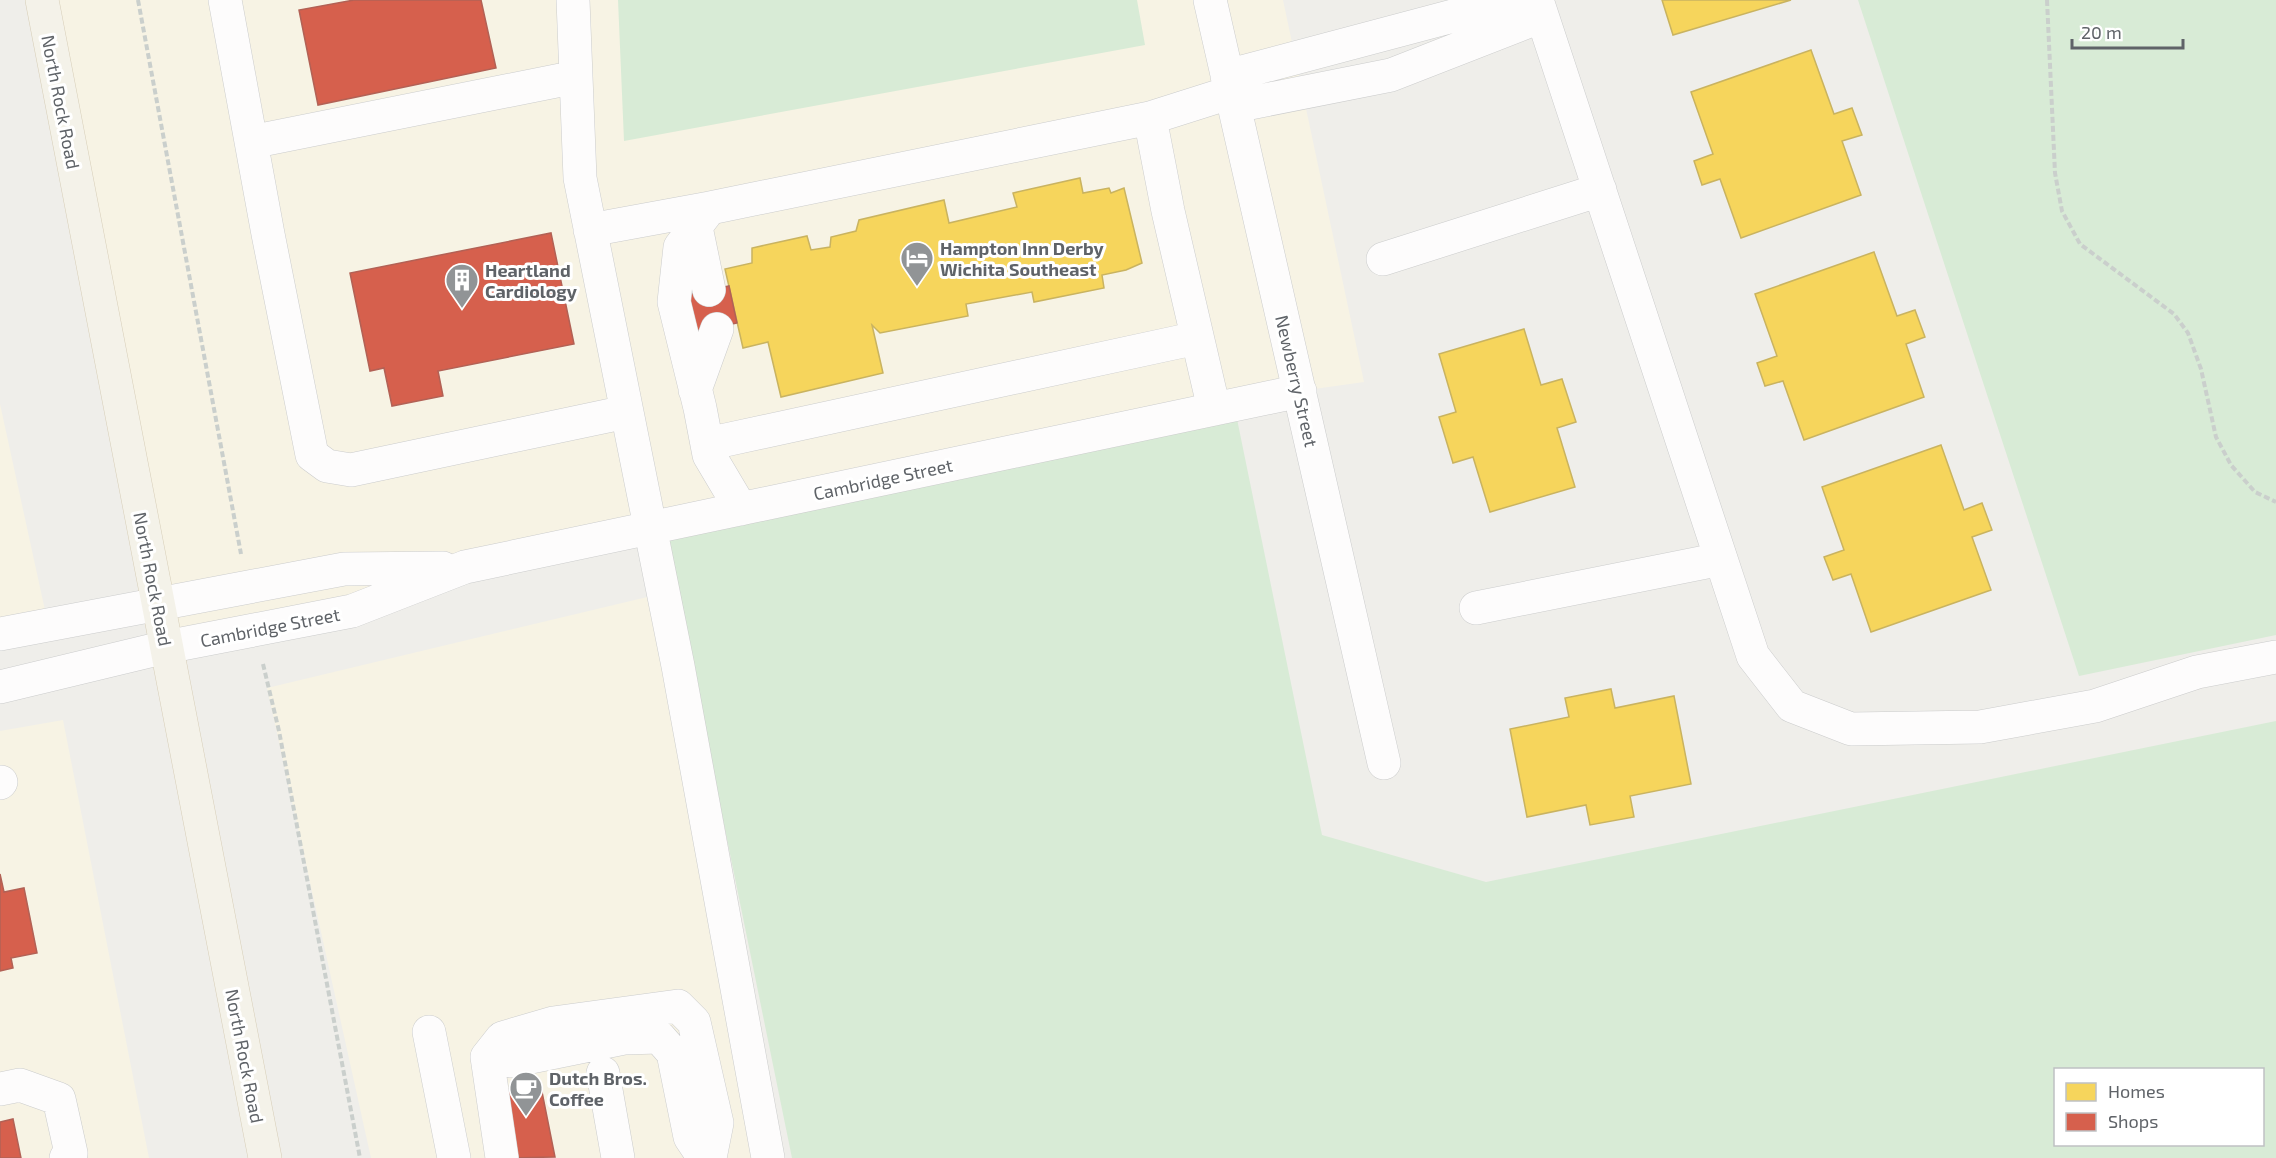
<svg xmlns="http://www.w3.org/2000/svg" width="2276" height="1158" viewBox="0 0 2276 1158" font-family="'Exo 2',sans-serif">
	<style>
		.commercial { fill: #f7f3e4 }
		.green { fill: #d8ebd6; fill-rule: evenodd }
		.homes { fill: #f6d55c; stroke: #c9b360; stroke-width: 1.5 }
		.shops { fill: #d6604d; stroke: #b26155; stroke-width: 1.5 }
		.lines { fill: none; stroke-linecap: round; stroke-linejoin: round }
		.minor-casing { stroke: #cbcccc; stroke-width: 34 }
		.major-casing { stroke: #d7ceb8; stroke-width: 34 }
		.path { stroke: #cacfcc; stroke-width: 4; stroke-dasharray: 6 3; stroke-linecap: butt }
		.minor { stroke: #fdfcfc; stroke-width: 33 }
		.major { stroke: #f4f2e9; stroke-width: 33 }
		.labels { text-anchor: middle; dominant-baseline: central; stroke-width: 6; stroke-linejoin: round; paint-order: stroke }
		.street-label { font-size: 18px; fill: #5f6368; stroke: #fff }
		.poi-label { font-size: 18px; font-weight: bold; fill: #5f6368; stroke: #fff; text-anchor: start }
	</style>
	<rect width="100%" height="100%" fill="#efeeea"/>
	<path class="commercial" d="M41,0H1283L1364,382L1300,391L166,647Z
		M0,404L48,624L0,633Z
		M664,593L783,1158H371L267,688Z
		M63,720L149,1158H0V731Z"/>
	<path class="green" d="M618,0H1137L1145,45L624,141Z
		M1858,0H2276V635L2079,676Z
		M1237,419L1322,835L1486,882L2276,721V1158H792L665,535ZM2056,1070H2262V1144H2056Z"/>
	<path class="homes" d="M1662,0H1791L1673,35Z
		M1811,50L1834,114L1852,108L1862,135L1842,141L1861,195L1741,238L1720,179L1702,185L1694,161L1713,154L1691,92Z
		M1080,178L1083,193L1109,188L1111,193L1124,188L1142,263L1126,270L1102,275L1104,288L1034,302L1032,292L966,304L968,316L880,333L872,325L883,373L781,397L768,342L743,348L725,269L752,263V248L807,236L811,250L830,247L831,237L856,231L859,220L944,200L949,223L1017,207L1013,193Z
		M1874,252L1897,316L1915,310L1925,337L1906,344L1924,397L1804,440L1783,381L1765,386L1757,363L1777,356L1755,294Z
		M1524,329L1541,385L1562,379L1576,422L1557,428L1575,487L1490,512L1473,457L1453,463L1439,417L1456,412L1439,354Z
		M1941,445L1964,510L1982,503L1992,530L1972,537L1991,590L1871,632L1851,574L1833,580L1824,557L1844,550L1822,487Z
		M1611,689L1615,708L1674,696L1691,784L1630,796L1634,817L1590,825L1586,805L1527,817L1510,729L1569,717L1565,698Z"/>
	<path class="shops" d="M354,0H481L496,68L318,105L299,10Z
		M551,233L574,344L438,371L443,396L392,406L384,368L370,371L350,273Z
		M729,286L737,323L693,333L687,295Z
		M0,874L4,892L24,888L37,953L11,958L13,968L0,971Z
		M540,1082L555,1157L502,1158L501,1091Z
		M13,1119L21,1158H0V1122Z"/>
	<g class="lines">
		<defs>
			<path id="minor" d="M225,0L268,234L312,455L327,466L351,470L626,412
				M573,0L580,178L678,666L768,1158
				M1210,0L1384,763
				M1537,0L1753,656L1792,706L1851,729L1980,727L2095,706L2197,672L2276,657
				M1227,76L1513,0
				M1235,106L1391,75L1542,16
				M1150,118L1168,211L1214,409
				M251,142L576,77
				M696,227L709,290
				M590,230L710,208
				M1383,259L1600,190
				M695,390L717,329
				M707,444L1197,338
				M741,509L709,455L700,408L674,302L680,247L710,208L1150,118L1232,92
				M1476,608L1721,559
				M0,634L344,569L443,568
				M0,687L166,647L352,611L465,567L1300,391
				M0,783L1,782
				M429,1032L454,1158
				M487,1057L511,1061L624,1038L659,1037L673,1053L690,1137L704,1158
				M603,1073L618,1158
				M0,1089L20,1085L59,1099L71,1153L66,1158
				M502,1158L487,1057L502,1038L553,1023L678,1006L694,1022L717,1123L710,1158"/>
			<path id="major" d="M42,0L265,1158"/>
		</defs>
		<use href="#minor" class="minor-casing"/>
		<use href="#major" class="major-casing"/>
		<path class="path" d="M138,0L241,554
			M2047,0L2055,173L2062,211L2080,244L2174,314L2188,333L2201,369L2216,437L2231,465L2255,492L2276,502
			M263,664L279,731L360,1158"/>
		<use href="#minor" class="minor"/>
		<use href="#major" class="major"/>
	</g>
	<defs>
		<symbol id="hotel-pin" viewBox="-11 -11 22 30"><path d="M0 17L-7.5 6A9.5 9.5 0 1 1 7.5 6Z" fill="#919496" stroke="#fff"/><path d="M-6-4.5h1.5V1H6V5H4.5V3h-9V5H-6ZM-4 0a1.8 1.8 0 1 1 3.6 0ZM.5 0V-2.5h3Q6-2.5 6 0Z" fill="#fff"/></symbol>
		<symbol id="building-pin" viewBox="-11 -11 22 30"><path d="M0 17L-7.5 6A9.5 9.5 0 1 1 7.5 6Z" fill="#919496" stroke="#fff"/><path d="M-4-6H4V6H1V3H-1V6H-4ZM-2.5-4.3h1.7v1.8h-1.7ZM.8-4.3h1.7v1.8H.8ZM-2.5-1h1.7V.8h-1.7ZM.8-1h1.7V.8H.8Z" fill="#fff"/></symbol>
		<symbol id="cafe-pin" viewBox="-11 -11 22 30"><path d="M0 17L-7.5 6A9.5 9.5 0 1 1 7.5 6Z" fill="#919496" stroke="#fff"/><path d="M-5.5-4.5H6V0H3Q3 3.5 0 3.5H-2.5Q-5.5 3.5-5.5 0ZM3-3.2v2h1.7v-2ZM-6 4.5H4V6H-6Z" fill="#fff"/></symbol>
	</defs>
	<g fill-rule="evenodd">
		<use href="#hotel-pin" x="898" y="239" width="38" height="52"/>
		<use href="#building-pin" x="443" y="261" width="38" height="52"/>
		<use href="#cafe-pin" x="507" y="1069" width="38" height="52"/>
	</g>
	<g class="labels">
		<g class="street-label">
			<text transform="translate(61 102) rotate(79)">North Rock Road</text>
			<text transform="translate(1297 381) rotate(77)">Newberry Street</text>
			<text transform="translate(883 479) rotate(-12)">Cambridge Street</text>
			<text transform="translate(153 579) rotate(79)">North Rock Road</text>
			<text transform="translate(270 627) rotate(-11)">Cambridge Street</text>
			<text transform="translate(245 1056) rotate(79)">North Rock Road</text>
		</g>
		<g class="poi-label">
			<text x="940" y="248">Hampton Inn Derby<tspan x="940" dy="21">Wichita Southeast</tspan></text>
			<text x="485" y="270">Heartland<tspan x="485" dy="21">Cardiology</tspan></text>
			<text x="549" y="1078">Dutch Bros.<tspan x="549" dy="21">Coffee</tspan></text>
		</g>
	</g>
	<rect x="2054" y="1068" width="210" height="78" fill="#ffffff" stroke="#bfc1c3" stroke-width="1.5"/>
	<rect x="2066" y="1083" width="30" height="18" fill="#f6d55c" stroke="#bfc1c3" stroke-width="1.5"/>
	<text x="2108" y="1098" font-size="18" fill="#5f6368">Homes</text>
	<rect x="2066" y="1113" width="30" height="18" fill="#d6604d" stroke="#bfc1c3" stroke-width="1.5"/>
	<text x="2108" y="1128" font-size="18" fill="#5f6368">Shops</text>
	<path d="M2072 39v9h111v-9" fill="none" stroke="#5f6368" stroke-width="3"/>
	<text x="2081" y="39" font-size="18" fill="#5f6368" stroke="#ffffff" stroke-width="4.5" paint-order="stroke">20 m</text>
</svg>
